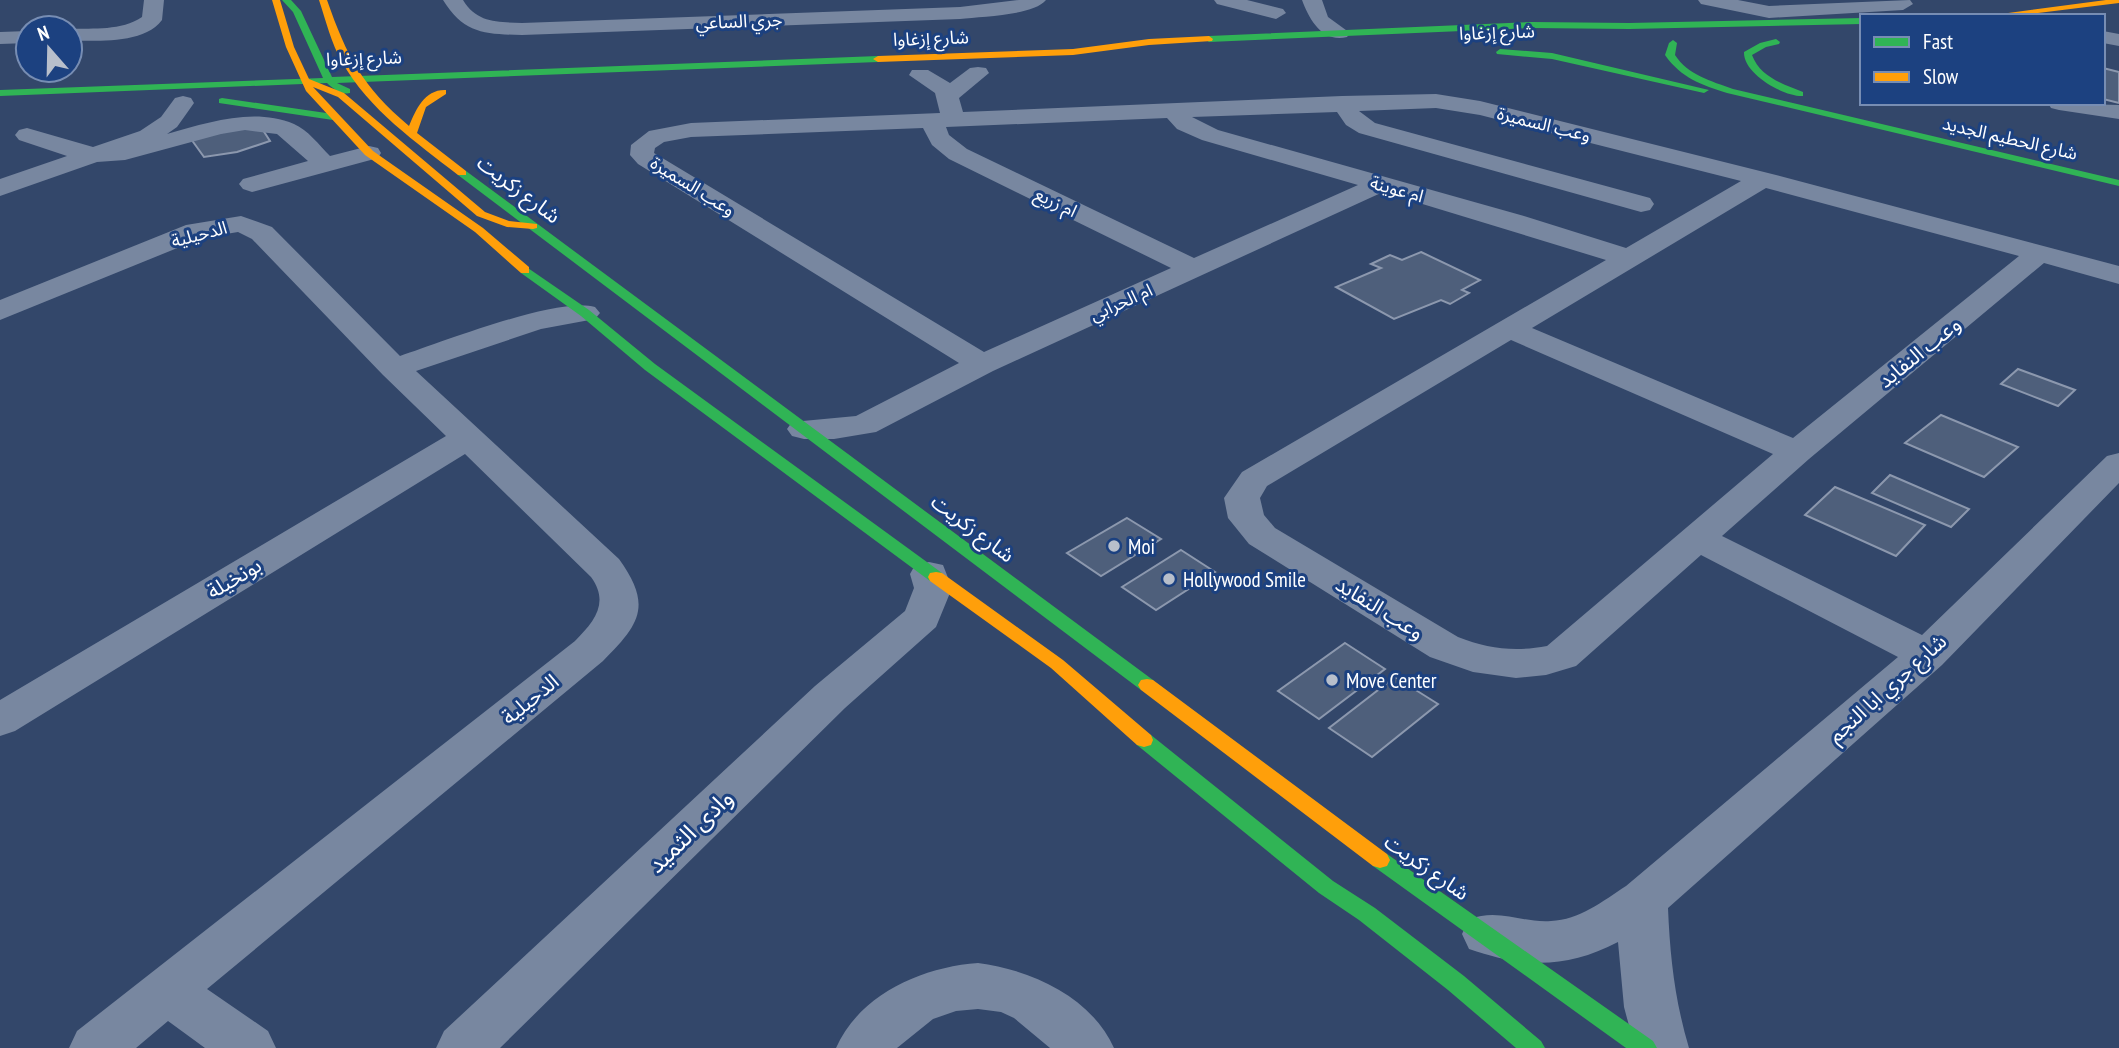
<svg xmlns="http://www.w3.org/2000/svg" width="2119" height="1048" viewBox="0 0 2119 1048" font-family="'PT Sans Narrow','Noto Sans Arabic',sans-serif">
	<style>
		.building { fill: #4e5f7b; stroke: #8c98ae; stroke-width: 2 }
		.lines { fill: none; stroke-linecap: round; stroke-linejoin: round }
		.street { fill: #7887a0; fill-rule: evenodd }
		.fast { fill: #30b455; fill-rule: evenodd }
		.slow { fill: #ff9f0a; fill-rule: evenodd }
		.poi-dot { fill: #b8bfcb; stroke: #1c4180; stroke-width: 2.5 }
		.labels { text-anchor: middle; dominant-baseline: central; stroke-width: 6; stroke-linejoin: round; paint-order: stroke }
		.far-street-label { font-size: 18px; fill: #fff; stroke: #1c4180 }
		.street-label { font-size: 21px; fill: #fff; stroke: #1c4180 }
		.poi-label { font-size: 21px; fill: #fff; stroke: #1c4180; text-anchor: start }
		.near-street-label { font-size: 24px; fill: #fff; stroke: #1c4180 }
	</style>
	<rect width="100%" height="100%" fill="#33476a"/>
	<path class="building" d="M2103,68L2119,72V103L2103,99Z
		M259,124L270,141L237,152L204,157L191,139Z
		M1421,252L1480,280L1462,290L1469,293L1450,304L1441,300L1394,319L1336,287L1381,268L1371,264L1390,255L1402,260Z
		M2018,369L2075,390L2058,406L2001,384Z
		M1941,415L2018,447L1984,477L1905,443Z
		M1890,475L1969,509L1951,527L1872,493Z
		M1835,487L1925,525L1896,556L1805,515Z
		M1127,518L1161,539L1101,576L1067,553Z
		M1181,550L1215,572L1156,610L1122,587Z
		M1345,643L1385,669L1319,719L1278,691Z
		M1395,677L1438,704L1372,757L1329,728Z"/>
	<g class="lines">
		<path class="street" d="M144,0H164L162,20C143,45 97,40 70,41V29C94,28 121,31 142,17Z
			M443,0H463C477,23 497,22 522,23L960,7L1019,0H1046C1033,16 981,16 960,19L522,35C485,34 464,34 443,0Z
			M1214,0H1247L1283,9L1286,13L1276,19L1217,4Z
			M1302,0H1322L1328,17L1350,33L1347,37C1322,43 1309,19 1302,0Z
			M1698,0H1738L1769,6L1910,0L1913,4L1903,10L1769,18L1701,4Z
			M28,31V43L0,44V32Z
			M2103,31L2119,34V46L2103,43Z
			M978,67L986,68L989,73L959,98L963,112L1342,96L1436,94L1480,101L1772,174L2119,266V284L2044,263L1809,459L1722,536L1922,635L2107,456L2119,453V483L1942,665L1668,908C1670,957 1675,1001 1689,1048H1635L1624,1007L1618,942C1566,969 1524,968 1469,949L1462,934L1469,919C1500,908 1520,923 1551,921C1579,920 1603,901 1626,886L1898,657L1701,555L1576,666L1546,675L1516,678L1473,672L1430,657L1249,544L1228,518L1224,498L1242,472L1606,260L1383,192L993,371L876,432L834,439H804L792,436L787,429L792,422L856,416L959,363L638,164L630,155L631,145L649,131L691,123L940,113L935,93L909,75L912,70H928L950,83L970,68ZM1436,108L1480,115L1741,181L1626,248L1524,216L1218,130L1192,117L1337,112L1346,125L1359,133L1641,212L1650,210L1654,204L1650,198L1375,123L1359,111ZM1167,118L1177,129L1202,140L1358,185L1194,258L967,149L949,135L946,127ZM923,128L932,145L949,159L1171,268L984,352L654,153L655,148L664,142L691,137ZM1766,188L2019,256L1793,438L1532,328ZM1511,340L1773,454L1547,646C1515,652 1488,649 1458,637L1275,528L1264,515L1260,498L1267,486Z
			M183,96L191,98L194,103L177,127L167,134C207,123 253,107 294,124C308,130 319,145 330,156L369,146L378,148L381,153L378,158L252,192L243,189L239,184L243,179L308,161L277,134L245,130L221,134L125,160L97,162L0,196V179L67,156L19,140L15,135L19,130L27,128L93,147L140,131L161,117L175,98Z
			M2048,103L2119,105V119L2059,110L2051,108Z
			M241,216L272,227L400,356C443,342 555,297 595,307L600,313L595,319L541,329L416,371L619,559C652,605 641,623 603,661L207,989L268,1031L276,1048H205L168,1021L136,1048H69L77,1031L575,641C594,622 610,603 591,577L465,454L15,731L0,736V700L446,436L383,375L252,239L238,232L202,238L0,320V300L186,225Z
			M929,562L943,565L952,588L936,627L845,708L500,1048H436L444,1031L815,686L905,611L914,588L910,574L915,565Z
			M978,963C1032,970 1091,997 1114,1048H1050L1014,1018L1001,1012L978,1009L956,1011L933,1019L897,1048H836C860,994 922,967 978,963Z"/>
		<path class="fast" d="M282,0H291L301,11L332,77L878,56L883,59L878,62L337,83L350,89V93C342,95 333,89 327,83L0,96V90L323,78L293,12Z
			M1862,18V24L1629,29L1532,28L1209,42L1205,39L1209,36L1532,22L1629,23Z
			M1776,39L1780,42L1779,44L1766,47L1752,55C1760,77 1783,84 1803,92V96C1784,97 1743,74 1744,52L1760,43Z
			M1673,40L1677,43L1675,55C1688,75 1711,81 1733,89L2119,180V186L1727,93C1702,85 1681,78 1665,55L1669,43Z
			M1500,49L1552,53L1709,90L1704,93L1552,59L1497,54L1496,52Z
			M222,98L333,114L338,117L333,120L219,103V99Z
			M458,171H466L1153,680L1156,685L1153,690H1141L458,175Z
			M525,266L589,310L655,364L942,573L944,577L942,581H930L645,370L581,316L521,273V267Z
			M1144,733L1151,735L1333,881L1375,908L1464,976L1541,1041L1545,1048H1516L1448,990L1359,920L1319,893L1137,745L1135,740L1137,735Z
			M1380,852L1387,854L1653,1041L1657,1048H1626L1373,866L1370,860L1373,854Z"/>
		<path class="slow" d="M272,0H280L294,47L309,79L344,93L485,212L509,221L537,224V228L533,229L507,227L477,216L338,97L313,87L373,151L483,228L529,267V273H521L475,232L365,155L306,91L286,47Z
			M319,0H327C347,57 362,86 409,126C416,109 425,89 446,90V94L426,107L417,133L466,171V175H458C416,142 369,110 342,62C331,43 326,21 319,0Z
			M2106,0H2119V3L2014,16H1986Z
			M1209,36L1213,39L1212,41L1149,45L1073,55L878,62L873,59L878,56L1073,49L1149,39Z
			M936,572L942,573L1063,660L1151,735L1153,740L1151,745L1144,747L1137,745L1051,668L930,581L928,577L930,573Z
			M1147,679L1153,680L1387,854L1390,860L1387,866L1380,868L1373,866L1141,690L1138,685L1141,680Z"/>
	</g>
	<g class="poi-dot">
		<circle cx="1114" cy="546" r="7"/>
		<circle cx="1169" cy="579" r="7"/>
		<circle cx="1332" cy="680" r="7"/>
	</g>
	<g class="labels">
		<g class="far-street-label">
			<text transform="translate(739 21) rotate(-2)">جري الساعي</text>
			<text transform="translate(1497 32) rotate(-2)">شارع إزغاوا</text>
			<text transform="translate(931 38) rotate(-2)">شارع إزغاوا</text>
			<text transform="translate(364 58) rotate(-2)">شارع إزغاوا</text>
			<text transform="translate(1544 124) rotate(14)">وعب السميرة</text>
			<text transform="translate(2010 138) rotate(13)">شارع الحطيم الجديد</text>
			<text transform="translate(693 186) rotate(32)">وعب السميرة</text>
			<text transform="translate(1397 189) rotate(16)">ام عوينة</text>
			<text transform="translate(1056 202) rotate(26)">ام زريع</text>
			<text transform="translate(199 234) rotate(-15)">الدحيلية</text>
			<text transform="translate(1121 302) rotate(-24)">ام الحرابي</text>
		</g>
		<g class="street-label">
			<text transform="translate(519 189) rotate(37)">شارع زكريت</text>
			<text transform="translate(1919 352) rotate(-39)">وعب النفايد</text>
			<text transform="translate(973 528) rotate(37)">شارع زكريت</text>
			<text transform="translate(234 578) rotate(-31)">بونخيلة</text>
			<text transform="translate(1380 608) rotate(32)">وعب النفايد</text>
			<text transform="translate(1887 688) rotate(-42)">شارع جري ابا النجم</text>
			<text transform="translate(530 699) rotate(-39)">الدحيلية</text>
			<text transform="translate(1427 867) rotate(35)">شارع زكريت</text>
		</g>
		<g class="poi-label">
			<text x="1128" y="546">Moi</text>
			<text x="1183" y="579">Hollywood Smile</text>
			<text x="1346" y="680">Move Center</text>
		</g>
		<g class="near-street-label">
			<text transform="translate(690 831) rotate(-44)">وادى الثميد</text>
		</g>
	</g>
	<rect x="1860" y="14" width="245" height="91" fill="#1c4180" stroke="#778db3" stroke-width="2"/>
	<rect x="1874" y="37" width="35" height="10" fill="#30b455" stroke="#778db3" stroke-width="2"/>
	<text x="1923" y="49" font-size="21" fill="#ffffff">Fast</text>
	<rect x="1874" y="72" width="35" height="10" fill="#ff9f0a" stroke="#778db3" stroke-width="2"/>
	<text x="1923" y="84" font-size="21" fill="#ffffff">Slow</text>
	<g transform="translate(49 49) rotate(340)"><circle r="33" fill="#1c4180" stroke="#778db3" stroke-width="2"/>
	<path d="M0-5L12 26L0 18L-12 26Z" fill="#b8bfcb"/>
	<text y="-10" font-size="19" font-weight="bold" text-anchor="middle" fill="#ffffff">N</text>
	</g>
</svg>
